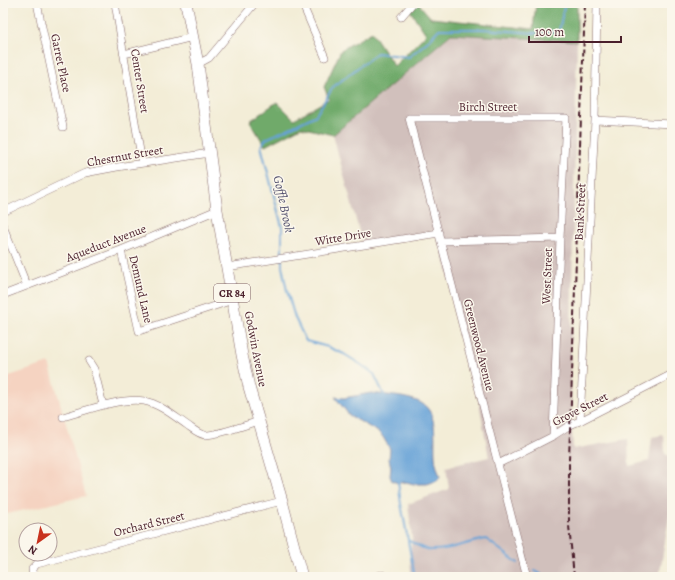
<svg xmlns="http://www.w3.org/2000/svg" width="675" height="580" viewBox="0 0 675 580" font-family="Alegreya,serif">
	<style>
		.built { fill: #f5d3c1 }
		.industrial { fill: #d1c0bc }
		.forest { fill: #6faa6a; stroke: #5c644a }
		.water { fill: #66a2d7; stroke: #586081 }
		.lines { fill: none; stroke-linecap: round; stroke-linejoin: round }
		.stream { stroke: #66a2d7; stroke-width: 2 }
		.minor-casing { stroke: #856767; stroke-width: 8 }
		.primary-casing { stroke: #856767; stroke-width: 12 }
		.minor { stroke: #fff; stroke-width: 7 }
		.primary { stroke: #fff; stroke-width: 11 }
		.rail { stroke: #4a1f2b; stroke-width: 2; stroke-dasharray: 6 3; stroke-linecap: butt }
		.labels { text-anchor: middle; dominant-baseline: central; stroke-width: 3; stroke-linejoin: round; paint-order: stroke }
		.shield { fill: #fbf7ec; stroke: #7f6065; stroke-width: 1 }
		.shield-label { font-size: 11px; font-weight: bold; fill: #4a1f2b }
		.street-label { font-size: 12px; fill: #4a1f2b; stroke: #fbf7ec }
		.water-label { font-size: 13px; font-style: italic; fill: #555370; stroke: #fbf7ec }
	</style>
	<rect width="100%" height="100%" fill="#fbf7ec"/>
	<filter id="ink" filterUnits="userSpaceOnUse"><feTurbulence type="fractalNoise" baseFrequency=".025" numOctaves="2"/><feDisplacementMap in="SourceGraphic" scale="8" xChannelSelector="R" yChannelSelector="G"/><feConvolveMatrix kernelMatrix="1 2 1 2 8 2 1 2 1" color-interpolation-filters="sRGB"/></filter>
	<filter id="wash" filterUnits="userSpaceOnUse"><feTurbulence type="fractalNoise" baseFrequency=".012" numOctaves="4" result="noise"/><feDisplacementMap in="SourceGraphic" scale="16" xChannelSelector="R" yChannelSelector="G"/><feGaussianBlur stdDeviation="0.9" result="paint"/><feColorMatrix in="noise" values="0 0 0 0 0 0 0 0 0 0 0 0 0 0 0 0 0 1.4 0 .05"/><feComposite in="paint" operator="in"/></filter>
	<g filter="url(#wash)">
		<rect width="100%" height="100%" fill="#f3edd7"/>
		<path class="built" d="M49,363L86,496L3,515V378Z"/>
		<path class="industrial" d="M451,34L577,41L570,384L573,449L628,439L629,466L649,461L652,437L664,435L665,454L672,457V500L659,577H413L411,573L410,559L412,538L408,504L449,489L446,467L489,457L475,381L437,231L362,242L333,135Z"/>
		<path class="forest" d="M415,3H418L431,18L533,29L536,3H577V41L451,34L333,135L301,127L265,146L250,121L277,102L294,119L329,99L324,87L341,50L372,32L394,66L426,34L409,9Z"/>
		<path class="water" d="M371,393C385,395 404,396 417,401C439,409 434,437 435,456C435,463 438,470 440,477L437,481L427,484H414L406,482L398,483L392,481L390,476L391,467L389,459L390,449L383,437L378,432L349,415L335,397L344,398Z"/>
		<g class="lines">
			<path class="stream" d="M385,397L374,374L360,364L344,354L328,347L306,341L295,318L287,291L282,266V227L261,146L266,139L294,126L316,115L333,87L377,53L409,57L428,41L439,29H483L534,33L559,31L564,7L563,3
				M398,482L401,504L408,540C415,544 423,550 431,550C448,551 469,542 486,539L518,563
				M408,541L415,577
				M535,571L546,577"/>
		</g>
	</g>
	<g filter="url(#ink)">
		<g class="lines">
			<defs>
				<path id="minor" d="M37,3L63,127
					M115,3L142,163
					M302,3L325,57
					M401,17L413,3
					M124,54L193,37
					M198,64L209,58L255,3
					M595,120L672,124
					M3,212L85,173L117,167L210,153
					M3,226L27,286
					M441,241L560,238
					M121,250L139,331L233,300
					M227,267L439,233
					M3,295L121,250L217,210
					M89,361L94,369L103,405
					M63,417C85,411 121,397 144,401C160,404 174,416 187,425C193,429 198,434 205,435C219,435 245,425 259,421
					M580,421L595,120L597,3
					M498,464L553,436L570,425L580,421L672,374
					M33,577L32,569L37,564L282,501
					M374,577L382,575
					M527,577L409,118H566L560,238L553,436"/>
				<path id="primary" d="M186,3L198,64L217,210L242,355L249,387L282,501L302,577"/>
			</defs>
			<use href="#minor" class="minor-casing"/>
			<use href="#primary" class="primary-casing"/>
			<use href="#minor" class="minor"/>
			<use href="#primary" class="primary"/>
			<path class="rail" d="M574,577L569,526V459L585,3"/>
		</g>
	</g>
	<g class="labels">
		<rect class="shield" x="214" y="284" width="36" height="18" rx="3"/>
		<g class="shield-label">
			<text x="232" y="293">CR 84</text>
		</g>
		<g class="street-label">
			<text transform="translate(61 63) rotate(78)">Garret Place</text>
			<text transform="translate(140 81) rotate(81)">Center Street</text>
			<text x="488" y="107">Birch Street</text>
			<text transform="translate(125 156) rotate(-10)">Chestnut Street</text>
			<text transform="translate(580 212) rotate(-87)">Bank Street</text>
			<text transform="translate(343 237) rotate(-9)">Witte Drive</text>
			<text transform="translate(106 243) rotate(-21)">Aqueduct Avenue</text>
			<text transform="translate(547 276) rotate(-88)">West Street</text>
			<text transform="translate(141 289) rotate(77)">Demund Lane</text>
			<text transform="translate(479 345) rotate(76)">Greenwood Avenue</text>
			<text transform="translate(256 349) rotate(79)">Godwin Avenue</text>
			<text transform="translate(580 409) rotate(-27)">Grove Street</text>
			<text transform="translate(149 524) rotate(-14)">Orchard Street</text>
		</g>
		<g class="water-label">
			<text transform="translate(284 204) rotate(78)">Goffle Brook</text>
		</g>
	</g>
	<rect width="675" height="580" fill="none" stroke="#fbf7ec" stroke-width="16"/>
	<g transform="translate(38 542) rotate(213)"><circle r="19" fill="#fbf7ec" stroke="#b4a19f"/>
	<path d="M0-3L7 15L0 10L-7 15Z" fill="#c8321e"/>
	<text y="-6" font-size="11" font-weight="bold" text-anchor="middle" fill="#4a1f2b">N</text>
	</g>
	<path d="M529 36v6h92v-6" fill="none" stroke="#4a1f2b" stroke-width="2"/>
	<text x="535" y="36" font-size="12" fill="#4a1f2b" stroke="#fbf7ec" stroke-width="3" paint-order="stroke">100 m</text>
</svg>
